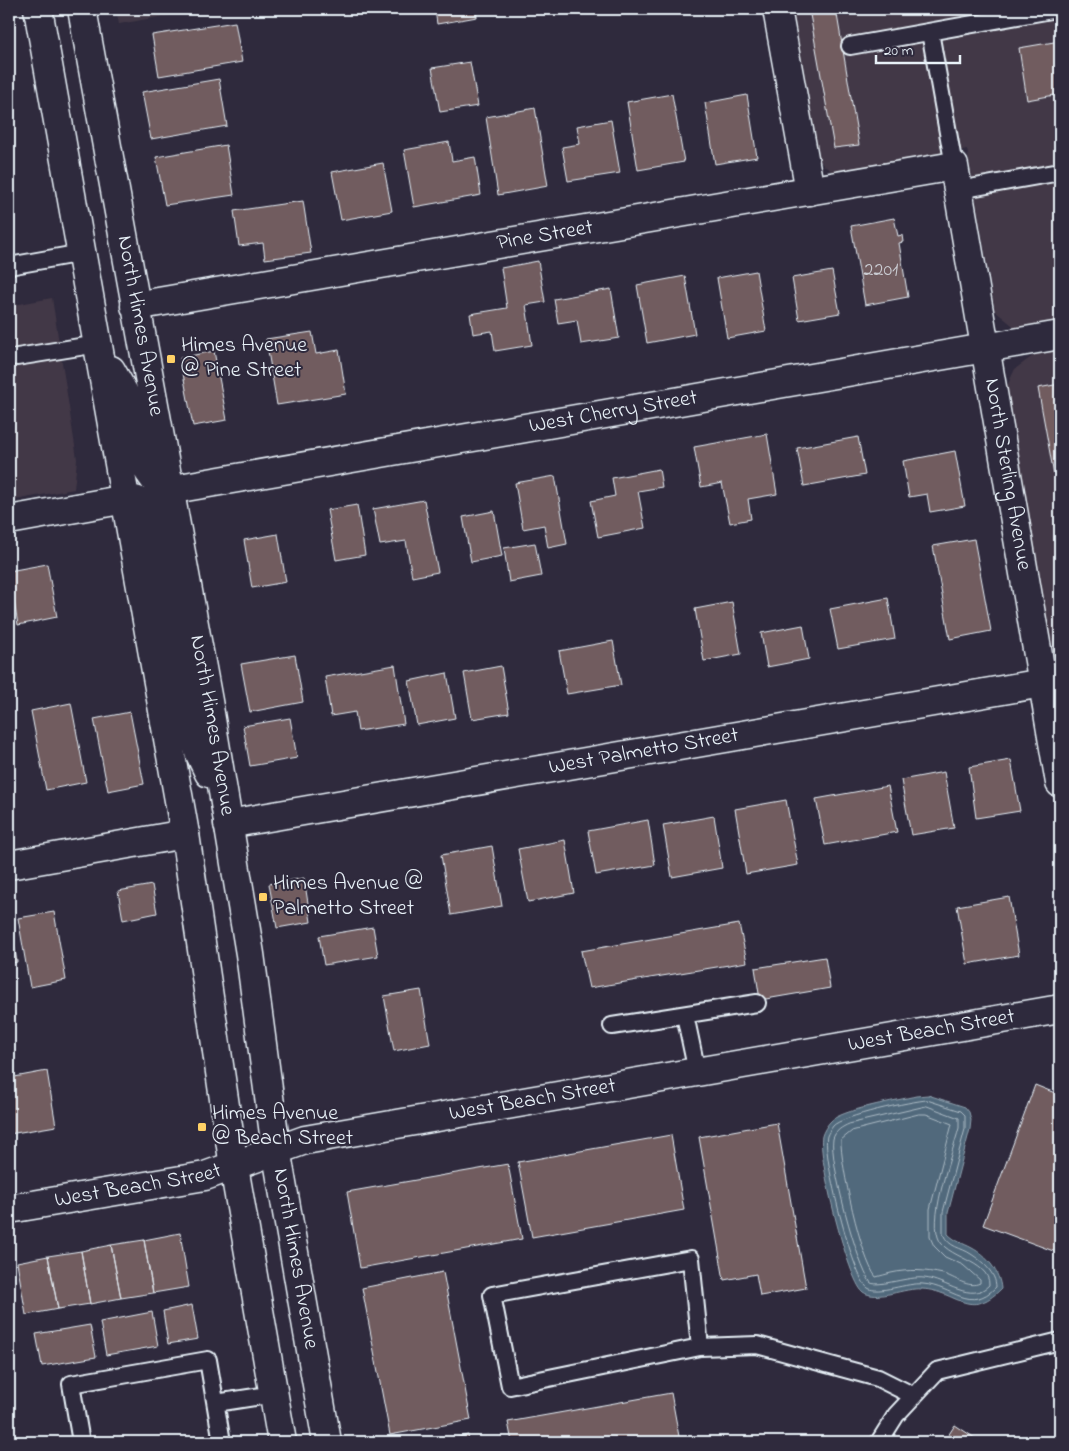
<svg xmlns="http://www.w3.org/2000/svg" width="1069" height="1451" viewBox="0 0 1069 1451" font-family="'Indie Flower',sans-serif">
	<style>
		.built { fill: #433947 }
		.water { fill: #51697b; stroke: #8d9fad }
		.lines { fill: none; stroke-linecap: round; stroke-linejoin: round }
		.shore { stroke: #acbbc6; stroke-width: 1 }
		.building { fill: #715c5f; stroke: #e8f1f8 }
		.lane-casing { stroke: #e8f1f8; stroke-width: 20 }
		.street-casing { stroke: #e8f1f8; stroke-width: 31 }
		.secondary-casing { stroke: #e8f1f8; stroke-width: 31 }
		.lane { stroke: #2f2a3d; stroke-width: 16 }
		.street { stroke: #2f2a3d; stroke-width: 28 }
		.secondary { stroke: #2f2a3d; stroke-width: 28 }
		.poi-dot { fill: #ffd166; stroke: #2f2a3d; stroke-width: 2 }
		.labels { text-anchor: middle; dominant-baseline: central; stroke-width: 4; stroke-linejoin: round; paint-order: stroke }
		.number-label { font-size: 20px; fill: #caccd2 }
		.street-label { font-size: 22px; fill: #e8f1f8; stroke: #2f2a3d }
		.poi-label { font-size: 22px; fill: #e8f1f8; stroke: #2f2a3d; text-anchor: start }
	</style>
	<rect width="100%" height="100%" fill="#2f2a3d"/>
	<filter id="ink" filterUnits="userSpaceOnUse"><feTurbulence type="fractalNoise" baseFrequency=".02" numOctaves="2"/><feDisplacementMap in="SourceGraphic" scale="10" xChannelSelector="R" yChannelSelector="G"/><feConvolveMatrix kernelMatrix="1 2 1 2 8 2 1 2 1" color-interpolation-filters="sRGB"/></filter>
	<g filter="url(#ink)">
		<path class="built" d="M116,9H204L119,24Z
			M788,9H1060V321L1017,329L995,311L967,149L844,174H836L823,165L816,155Z
			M52,298L77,459L74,489L9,501V306Z
			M1060,348V659L1053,653L1008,405L1007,386L1015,369L1034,355Z"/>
		<path class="water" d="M928,1095L965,1107L969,1112L971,1120L970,1129L948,1213V1234C956,1242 963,1243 972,1248C987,1256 1000,1272 1001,1289C969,1321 957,1291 922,1289C905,1287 877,1302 863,1292C848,1280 817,1155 822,1136C823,1132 827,1125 830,1122C839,1110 899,1100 916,1096Z"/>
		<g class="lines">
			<path class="shore" d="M927,1100L961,1111L965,1115V1129L943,1212V1234C949,1248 961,1247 971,1254C982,1261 996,1273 996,1287C970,1314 952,1286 923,1284C908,1282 878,1295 868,1288C853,1279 822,1154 827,1136C828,1133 831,1129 833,1126C841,1116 912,1101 927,1100Z
				M927,1106L959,1118V1128C952,1154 930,1213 938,1237C944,1258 990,1260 989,1285C971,1304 946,1280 924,1278C909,1276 880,1287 871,1283C857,1266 829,1160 833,1139C835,1131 842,1127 849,1124Z
				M919,1114H926L952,1124L930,1209V1237L934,1246L945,1257L963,1265L980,1280V1283C968,1289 955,1277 943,1274C925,1270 909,1269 891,1273C886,1274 881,1276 876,1277C861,1259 840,1163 841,1140L852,1131Z"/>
		</g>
		<path class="building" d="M435,9H476L477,17L437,24Z
			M809,9H836L859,145L834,148Z
			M235,22L242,62L159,76L152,35Z
			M1060,41V94L1027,100L1019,48Z
			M470,62L478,106L440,112L432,68Z
			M219,79L227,126L151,139L142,92Z
			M672,94L684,162L638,170L627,102Z
			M747,95L757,157L715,164L705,103Z
			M535,108L548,186L498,195L486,117Z
			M611,120L620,173L568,181L562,147L580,144L577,126Z
			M449,142L452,161L475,157L481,195L414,207L404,150Z
			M226,145L234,195L165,205L156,157Z
			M383,163L392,211L341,220L332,172Z
			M303,201L311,253L265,259L263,243L239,246L234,211Z
			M894,218L898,236L902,235L903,242L899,243L908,297L865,305L851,226Z
			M538,261L545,302L526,305L532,345L495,351L492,331L473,334L470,314L507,308L501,268Z
			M756,271L766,331L727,338L717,278Z
			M832,271L840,313L799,320L792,278Z
			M685,276L695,334L647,343L637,285Z
			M611,289L619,338L581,344L577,320L558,323L554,299Z
			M312,332L316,354L339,350L346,394L277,405L266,339Z
			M214,351L227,420L193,426L180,358Z
			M1060,384V485L1056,486L1038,388Z
			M767,434L777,494L748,499L751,519L730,523L722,483L701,487L694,447Z
			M858,437L865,475L804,486L797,448Z
			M955,451L965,506L930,512L927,494L909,497L903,461Z
			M659,469L662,487L638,491L645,528L598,537L591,501L615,496L612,478Z
			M555,476L567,544L548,548L544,525L523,529L515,483Z
			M424,500L438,572L412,577L406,541L380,545L373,509Z
			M357,505L365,555L336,560L327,510Z
			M494,511L502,556L471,562L463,517Z
			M278,534L286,582L252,588L244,540Z
			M974,539L991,631L950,639L933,546Z
			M535,543L541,576L509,582L504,548Z
			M47,564L57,617L18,625L9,571Z
			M888,598L895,639L838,649L830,609Z
			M732,602L741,654L704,661L695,609Z
			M803,625L809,659L767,667L761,633Z
			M613,641L621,685L567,694L559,651Z
			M295,655L303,702L250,712L241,664Z
			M395,665L404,724L358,731L355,712L331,716L325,677Z
			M501,666L509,713L472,719L464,673Z
			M447,673L455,718L417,725L409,681Z
			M71,703L86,782L46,790L31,711Z
			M130,712L144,784L108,791L94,719Z
			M290,718L297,758L250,766L243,726Z
			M1011,760L1020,811L976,818L969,767Z
			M944,772L954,828L911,835L901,780Z
			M888,786L897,832L825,845L816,799Z
			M786,800L798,865L746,874L735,809Z
			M714,816L722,868L672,877L663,825Z
			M648,820L655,865L596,875L588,831Z
			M565,840L574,893L528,902L518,849Z
			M492,846L502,906L451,915L441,855Z
			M304,878L311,922L277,928L269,884Z
			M152,885L157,913L123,920L118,891Z
			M1009,897L1019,955L967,964L957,906Z
			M54,912L66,980L30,987L18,918Z
			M9,914L17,962L9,964Z
			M739,924L747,962L589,988L581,951Z
			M373,927L378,956L324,965L319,936Z
			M825,957L830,988L760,1000L755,968Z
			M421,990L430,1044L394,1051L384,996Z
			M47,1071L56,1126L9,1134V1078Z
			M1035,1085L1060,1095V1241L1056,1252L983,1225Z
			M777,1123L806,1288L760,1296L756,1274L724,1280L699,1137Z
			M671,1135L684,1210L532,1237L518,1162Z
			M508,1164L522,1239L360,1268L347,1192Z
			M180,1233L189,1287L153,1293L144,1240Z
			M144,1240L153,1293L121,1298L111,1245Z
			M111,1245L121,1298L90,1304L81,1251Z
			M81,1251L90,1304L58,1309L48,1256Z
			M48,1256L58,1309L26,1315L17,1262Z
			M443,1272L471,1420L390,1435L362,1288Z
			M192,1305L198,1339L168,1344L163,1311Z
			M152,1312L158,1346L106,1355L100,1322Z
			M90,1325L96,1357L42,1366L36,1334Z
			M671,1393L680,1442H512L508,1422Z
			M955,1425L981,1442H944Z
			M468,1435L469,1442H434Z"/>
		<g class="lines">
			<defs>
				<path id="lane" d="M930,32L954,166
					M850,46L1057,9
					M959,190L1060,172
					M9,266L82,253
					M17,357L98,344
					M685,1015L697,1072
					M612,1026L757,1003
					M700,1347L510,1386L492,1295L691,1259L700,1347L757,1345L878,1378L914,1396
					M216,1403L274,1394
					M81,1442L71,1384L208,1360L222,1442
					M879,1442L896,1415L937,1371L1060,1341"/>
				<g id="street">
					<path d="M777,9L810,191"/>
					<path id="s1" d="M135,306L954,166L1060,783"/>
					<path id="s2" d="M168,490L1060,335"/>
					<path d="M9,520L126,499"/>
					<path id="s3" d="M228,824L1060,680"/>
					<path d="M9,865L185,834"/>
					<path id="s4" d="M9,1209L205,1176L305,1140L1060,1009"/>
				</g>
				<g id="secondary">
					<path d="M38,9L185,834L234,1167L282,1442"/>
					<path id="s5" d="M82,9L208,701L250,954L276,1149L327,1442"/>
					<path d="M111,370C117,382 127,395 131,409C140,437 137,471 166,489"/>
					<path d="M126,499C141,499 147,506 153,519L190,723L199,752L209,773"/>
				</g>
			</defs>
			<use href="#lane" class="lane-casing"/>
			<use href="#street" class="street-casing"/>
			<use href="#secondary" class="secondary-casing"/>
			<use href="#lane" class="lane"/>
			<use href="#street" class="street"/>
			<use href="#secondary" class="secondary"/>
		</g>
	</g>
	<g class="poi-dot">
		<rect x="166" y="354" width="10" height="10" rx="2.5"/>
		<rect x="258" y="892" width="10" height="10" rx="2.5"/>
		<rect x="197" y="1122" width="10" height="10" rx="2.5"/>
	</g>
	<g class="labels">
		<g class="number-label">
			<text x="881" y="270">2201</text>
		</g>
		<g class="street-label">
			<text stroke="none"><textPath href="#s1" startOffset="416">Pine Street</textPath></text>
			<text stroke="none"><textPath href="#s5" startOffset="322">North Himes Avenue</textPath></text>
			<text stroke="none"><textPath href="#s2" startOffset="452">West Cherry Street</textPath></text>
			<text stroke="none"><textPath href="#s1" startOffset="1144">North Sterling Avenue</textPath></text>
			<text stroke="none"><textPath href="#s5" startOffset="728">North Himes Avenue</textPath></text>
			<text stroke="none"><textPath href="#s3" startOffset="422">West Palmetto Street</textPath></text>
			<text stroke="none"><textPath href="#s4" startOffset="941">West Beach Street</textPath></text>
			<text stroke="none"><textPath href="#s4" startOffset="536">West Beach Street</textPath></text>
			<text stroke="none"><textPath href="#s4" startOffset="131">West Beach Street</textPath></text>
			<text stroke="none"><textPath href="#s5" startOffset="1268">North Himes Avenue</textPath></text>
		</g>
		<g class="poi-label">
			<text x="181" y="346">Himes Avenue<tspan x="181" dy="25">@ Pine Street</tspan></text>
			<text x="273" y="884">Himes Avenue @<tspan x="273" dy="25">Palmetto Street</tspan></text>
			<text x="212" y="1114">Himes Avenue<tspan x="212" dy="25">@ Beach Street</tspan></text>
		</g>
	</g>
	<rect width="1069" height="1451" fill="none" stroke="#2f2a3d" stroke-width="30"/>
	<rect x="15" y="15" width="1039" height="1421" fill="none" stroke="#e8f1f8" stroke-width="2" filter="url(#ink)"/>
	<path d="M876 55v8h84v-8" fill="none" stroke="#e8f1f8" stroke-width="2.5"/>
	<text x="884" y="55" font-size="15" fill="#e8f1f8" stroke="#2f2a3d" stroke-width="4" paint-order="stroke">20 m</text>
</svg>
